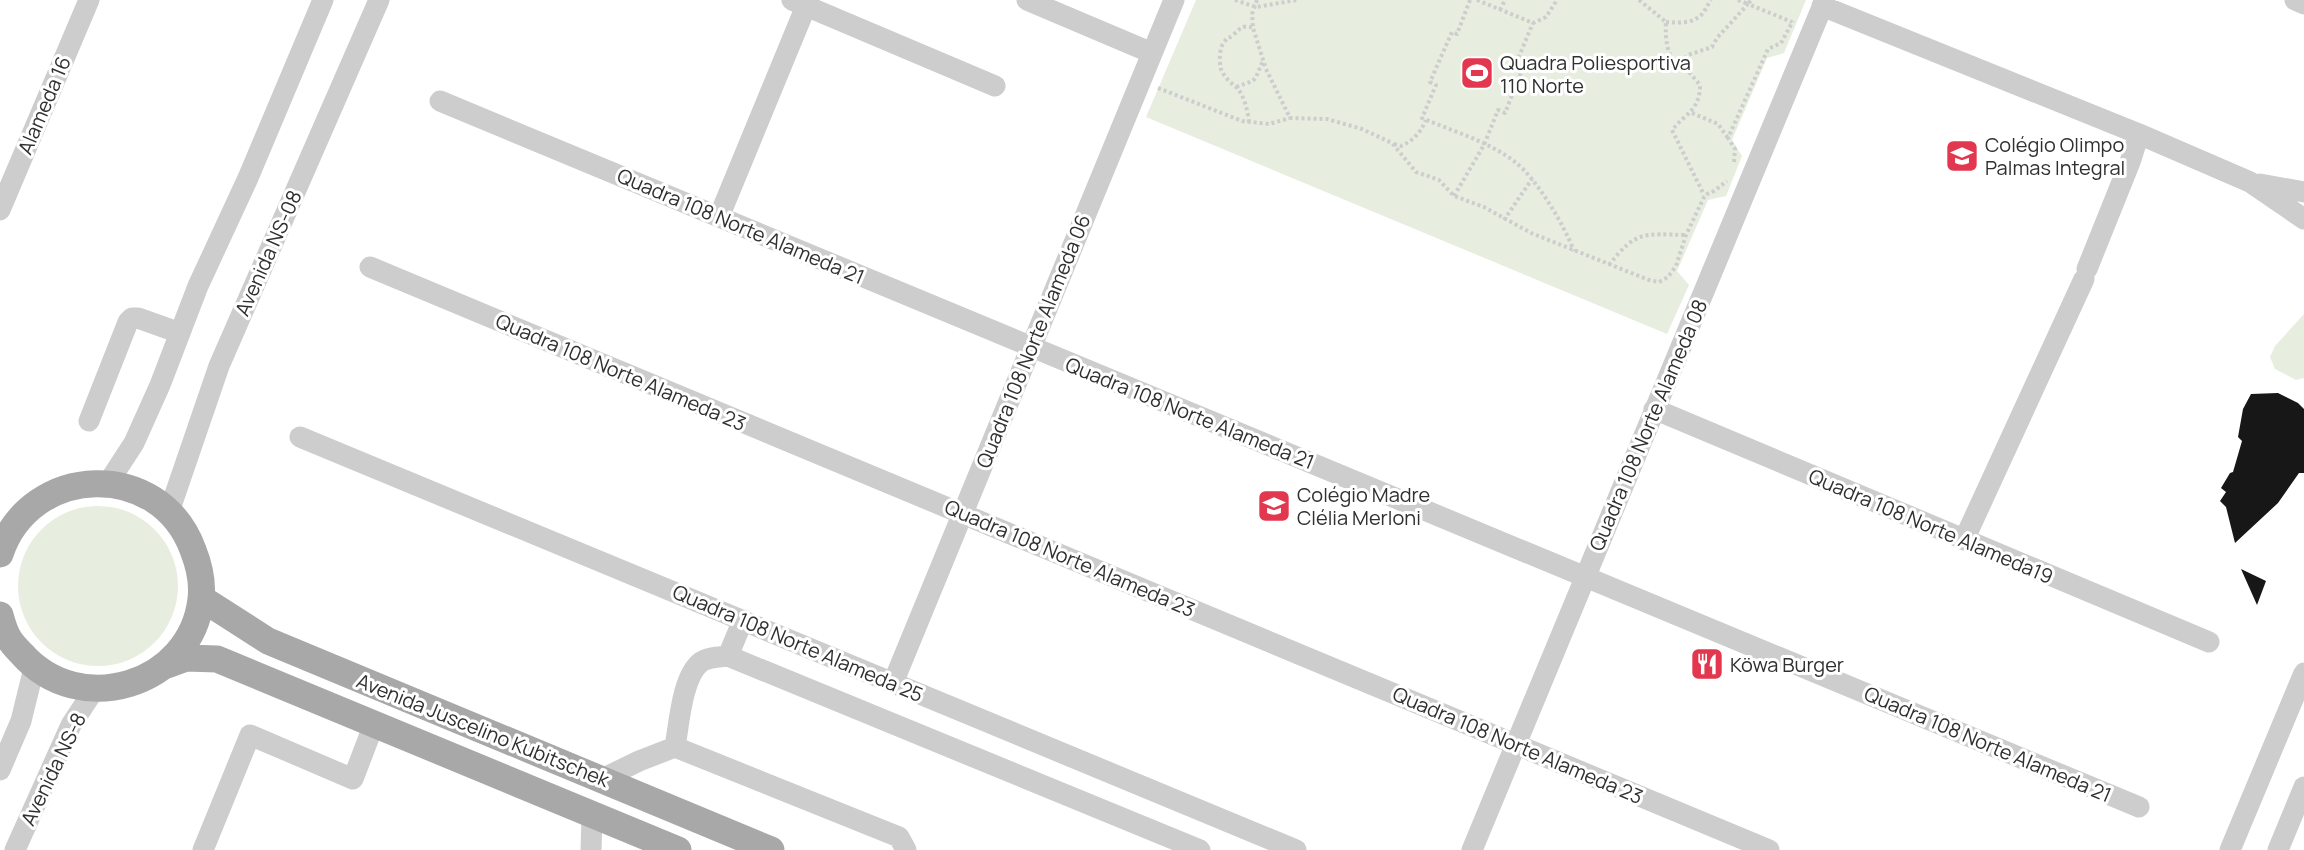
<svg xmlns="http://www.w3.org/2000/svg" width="2304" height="850" viewBox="0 0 2304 850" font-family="Manrope,sans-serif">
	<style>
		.green { fill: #e7eddf }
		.building { fill: #171717 }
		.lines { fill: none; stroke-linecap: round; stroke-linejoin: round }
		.path { stroke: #cdcdcd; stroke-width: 4; stroke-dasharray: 3 3; stroke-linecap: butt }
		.minor { stroke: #cdcdcd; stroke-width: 21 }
		.major { stroke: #a8a8a8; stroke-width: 27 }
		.labels { text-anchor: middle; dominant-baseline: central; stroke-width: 6; stroke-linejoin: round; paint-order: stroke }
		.poi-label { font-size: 20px; fill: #303030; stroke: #fff; text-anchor: start }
		.street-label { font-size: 20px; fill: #303030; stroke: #fff }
	</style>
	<rect width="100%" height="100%" fill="#fff"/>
	<path class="green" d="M1196,0H1806L1784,53L1767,58L1732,140L1742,156L1726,196L1708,200L1677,271L1689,285L1667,334L1146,117Z
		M2304,314V378L2296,380L2275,369L2270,357L2275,346Z
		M18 586a80 80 0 1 1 160 0a80 80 0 1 1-160 0Z"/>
	<path class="building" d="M2278,393L2298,403L2304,409V473H2299L2278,503L2235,543L2226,507L2220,501L2226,492L2221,488L2230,473L2233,472L2242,441L2238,437L2243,409L2251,394Z
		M2241,569L2266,581L2257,605Z"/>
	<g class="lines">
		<path class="path" d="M1235,0L1256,7L1297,0
			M1257,0L1252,14L1253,28L1266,69L1290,118L1327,119L1362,129L1392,143L1416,172L1439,180L1454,196L1484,207L1531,233L1649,280L1659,282L1668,277L1676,266L1686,235L1705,195L1714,191L1727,181
			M1470,0L1457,34L1452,32L1430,82L1436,85L1422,118C1452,131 1488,141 1515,162C1537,179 1564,225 1574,251
			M1477,0L1533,23L1546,17L1557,0
			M1639,0L1666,22C1665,40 1667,52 1676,67L1688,71L1700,85C1700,110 1686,113 1672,130L1704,195
			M1738,0L1748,4L1751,0
			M1500,10L1505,0
			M1666,22C1679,23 1694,24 1703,13C1706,9 1708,4 1711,0
			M1676,67L1688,55L1712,47L1717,38L1748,4L1792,22
			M1236,87C1261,78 1252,83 1263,61
			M1158,88L1242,121L1269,124L1290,118
			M1692,113L1718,124L1728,138
			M1249,122C1248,112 1244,94 1236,87C1230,82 1224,77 1221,69C1219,61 1219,47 1225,41C1228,36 1229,39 1233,35C1240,29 1242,24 1253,28
			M1394,144L1401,146C1413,141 1421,132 1426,120
			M1734,162L1735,149L1728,138L1768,49L1781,43L1793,21
			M1454,196L1484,145L1498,110L1505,113L1524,65L1517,61L1533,23
			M1504,220L1532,179
			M1609,265C1636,230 1644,234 1686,235"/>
		<path class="minor" d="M792,0L995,86
			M1027,0L1152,53
			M2295,0L2304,4
			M1822,6L2139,134L2250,182L2304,219
			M440,101L2139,807
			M2260,184L2304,192
			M0,210L89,0
			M719,217L806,6
			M370,267L1769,850
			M2087,269L2130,162L2139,134
			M1654,409L2209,642
			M89,421L128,322L132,318H138L180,333
			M300,437L1296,850
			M108,483L134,443L160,385L198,286L248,178L323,0
			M169,512L219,366L379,0
			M1964,540L2084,279
			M728,656L743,620
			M893,683L1174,0
			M675,747C679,725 682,676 701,662C708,657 719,657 728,656L1200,850
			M0,770L21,721L34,668
			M602,779L639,761L675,747L899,837L906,850
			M15,850L71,725L94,690
			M203,850L250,735L353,779L374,724
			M591,850L592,816
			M1472,850L1825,0
			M2230,850L2304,673
			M2278,850L2304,787"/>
		<path class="major" d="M0,554C30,463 160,459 193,550C199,565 203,582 201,599C191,686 79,719 22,654C17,649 11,643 8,637C4,630 2,622 0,615
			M201,598L268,641L771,850
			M164,666L186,658L217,659L678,850"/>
	</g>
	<defs>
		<symbol id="stadium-square" viewBox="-11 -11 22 22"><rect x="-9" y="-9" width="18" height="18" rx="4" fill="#e2374e" stroke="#fff"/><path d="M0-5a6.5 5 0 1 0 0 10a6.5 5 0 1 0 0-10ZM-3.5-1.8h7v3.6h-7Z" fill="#fff"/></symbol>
		<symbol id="school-square" viewBox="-11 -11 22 22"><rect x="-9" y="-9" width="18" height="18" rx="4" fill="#e2374e" stroke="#fff"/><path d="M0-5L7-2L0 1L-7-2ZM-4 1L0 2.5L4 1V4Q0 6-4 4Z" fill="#fff"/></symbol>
		<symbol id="restaurant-square" viewBox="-11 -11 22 22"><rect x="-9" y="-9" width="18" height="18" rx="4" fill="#e2374e" stroke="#fff"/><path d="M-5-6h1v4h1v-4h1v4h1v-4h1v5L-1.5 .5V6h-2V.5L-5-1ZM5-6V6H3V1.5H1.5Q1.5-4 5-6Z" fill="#fff"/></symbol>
	</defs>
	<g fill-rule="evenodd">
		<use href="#stadium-square" x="1458" y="54" width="38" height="38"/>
		<use href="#school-square" x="1943" y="137" width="38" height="38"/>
		<use href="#school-square" x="1255" y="487" width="38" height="38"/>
		<use href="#restaurant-square" x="1688" y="645" width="38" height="38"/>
	</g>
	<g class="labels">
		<g class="poi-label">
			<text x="1500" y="62">Quadra Poliesportiva<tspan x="1500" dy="23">110 Norte</tspan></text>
			<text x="1985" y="144">Colégio Olimpo<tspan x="1985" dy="23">Palmas Integral</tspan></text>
			<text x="1297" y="494">Colégio Madre<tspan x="1297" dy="23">Clélia Merloni</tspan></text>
			<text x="1730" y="664">Köwa Burger</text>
		</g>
		<g class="street-label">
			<text transform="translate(44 105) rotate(-67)">Alameda 16</text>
			<text transform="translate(741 226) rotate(23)">Quadra 108 Norte Alameda 21</text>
			<text transform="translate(268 253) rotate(-66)">Avenida NS-08</text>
			<text transform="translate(1033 341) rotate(-68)">Quadra 108 Norte Alameda 06</text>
			<text transform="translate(621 372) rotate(23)">Quadra 108 Norte Alameda 23</text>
			<text transform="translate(1190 413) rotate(22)">Quadra 108 Norte Alameda 21</text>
			<text transform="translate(1648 425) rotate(-67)">Quadra 108 Norte Alameda 08</text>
			<text transform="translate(1931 526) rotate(23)">Quadra 108 Norte Alameda19</text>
			<text transform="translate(1070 558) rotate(23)">Quadra 108 Norte Alameda 23</text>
			<text transform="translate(798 643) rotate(23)">Quadra 108 Norte Alameda 25</text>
			<text transform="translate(483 730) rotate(22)">Avenida Juscelino Kubitschek</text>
			<text transform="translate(1988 744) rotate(23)">Quadra 108 Norte Alameda 21</text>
			<text transform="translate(1518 745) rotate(23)">Quadra 108 Norte Alameda 23</text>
			<text transform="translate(53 769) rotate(-64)">Avenida NS-8</text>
		</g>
	</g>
</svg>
